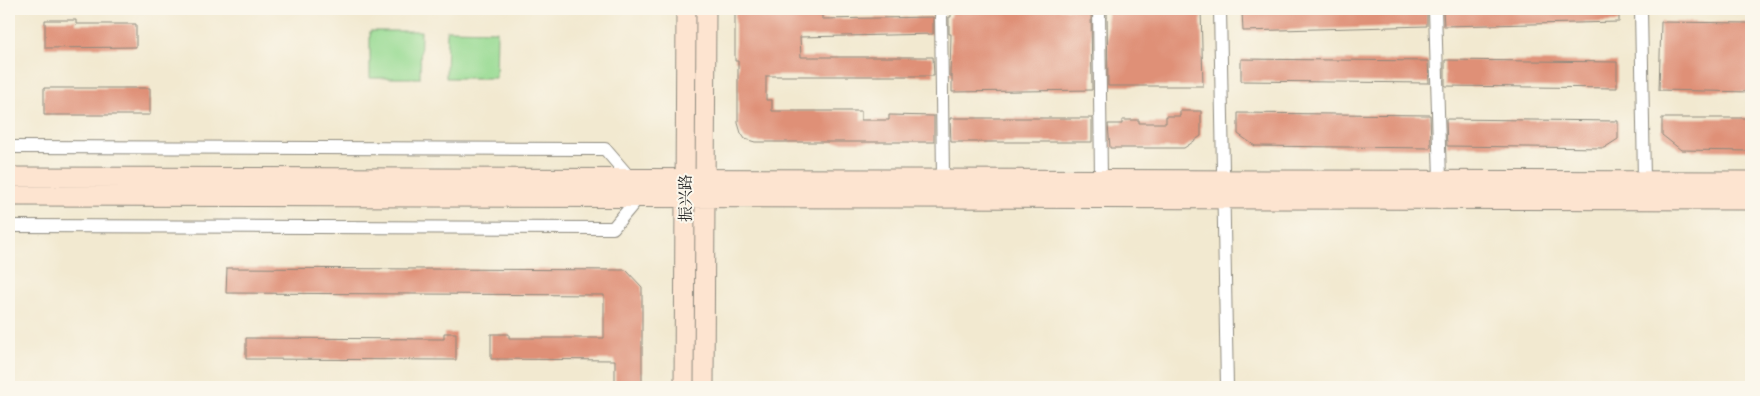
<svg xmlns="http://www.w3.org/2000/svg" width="1760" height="396" viewBox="0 0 1760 396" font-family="'EB Garamond','Noto Serif SC',serif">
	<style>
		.green { fill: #97da92; stroke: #61825e }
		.building { fill: #df9077 }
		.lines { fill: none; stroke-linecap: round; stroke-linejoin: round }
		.street-casing { stroke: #8e8a7e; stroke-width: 14 }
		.secondary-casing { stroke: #8e8a7e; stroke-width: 21 }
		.street { stroke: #fff; stroke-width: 12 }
		.secondary { stroke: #fde4d0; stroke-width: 19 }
		.labels { text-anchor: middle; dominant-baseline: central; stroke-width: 4; stroke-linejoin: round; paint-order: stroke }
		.street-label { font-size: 16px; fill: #2b2b2b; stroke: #fbf7ec }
	</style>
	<rect width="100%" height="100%" fill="#fbf7ec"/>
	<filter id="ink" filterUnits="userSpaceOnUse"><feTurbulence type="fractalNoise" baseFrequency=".02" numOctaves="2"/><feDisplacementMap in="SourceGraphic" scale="10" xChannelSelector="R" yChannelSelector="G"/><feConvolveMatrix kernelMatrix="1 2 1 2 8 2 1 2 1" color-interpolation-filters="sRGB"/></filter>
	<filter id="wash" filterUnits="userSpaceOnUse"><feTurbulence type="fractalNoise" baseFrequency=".0096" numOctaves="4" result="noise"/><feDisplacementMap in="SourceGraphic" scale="20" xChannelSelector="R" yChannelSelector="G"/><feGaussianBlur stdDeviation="1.12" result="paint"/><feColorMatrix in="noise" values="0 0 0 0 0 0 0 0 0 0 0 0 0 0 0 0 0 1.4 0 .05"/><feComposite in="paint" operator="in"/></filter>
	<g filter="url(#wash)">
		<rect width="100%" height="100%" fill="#f2e9d0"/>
		<path class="green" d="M447,30L497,31L496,78H446Z
			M370,31H421L420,78H370Z"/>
		<g id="blocks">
			<path class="building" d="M735,9H822V19L933,17V34L800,37L801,57H933L934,76H766V100H772V111H861V120H889V115L934,116V142H755L745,139L741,133L738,123V61H735Z
				M951,9H1091L1092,90L952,92V76H950L951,34H949V17H951Z
				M1107,9H1201L1203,86H1108Z
				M1336,9H1427V26L1243,31L1242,12Z
				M1443,9H1619V22L1444,26Z
				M45,20H76V24H136V47L45,48Z
				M1661,22L1751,23V92L1659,90Z
				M1241,59L1428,61L1429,83L1241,81Z
				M1445,60L1617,62V88L1445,86Z
				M44,88H150V115H44Z
				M1180,111H1201V136L1190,144L1184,148H1110L1108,124H1122V120H1139V123H1166V116H1180Z
				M1238,113L1430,115L1431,146L1430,148L1255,146L1238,134Z
				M950,118H1092V142H951Z
				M1662,118H1751V151L1681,150L1662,135Z
				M1446,119L1618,121V139L1604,148L1447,146Z
				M227,268L626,270L642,287V387H615V360L491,359V334H509V338H604V295L226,293Z
				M444,333H456V360L246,359V338L444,339Z"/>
		</g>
	</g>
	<g filter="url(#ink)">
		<use href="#blocks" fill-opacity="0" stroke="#8e8a7e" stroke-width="1"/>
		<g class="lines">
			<defs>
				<path id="street" d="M941,9L943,179
					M1099,9L1101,179
					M1220,9L1227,387
					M1435,9L1440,180
					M1641,9L1644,180
					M9,147L605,149L630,178
					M9,226L613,228L639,197"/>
				<path id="secondary" d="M9,177L1751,181
					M9,196L1751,200
					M684,387L686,9
					M704,387L706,9"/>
			</defs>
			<use href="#street" class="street-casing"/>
			<use href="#secondary" class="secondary-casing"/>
			<use href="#street" class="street"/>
			<use href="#secondary" class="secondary"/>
		</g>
	</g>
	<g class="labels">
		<g class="street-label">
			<text transform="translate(685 198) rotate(-90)">振兴路</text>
		</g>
	</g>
	<rect width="1760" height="396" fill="none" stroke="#fbf7ec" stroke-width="30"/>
</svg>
